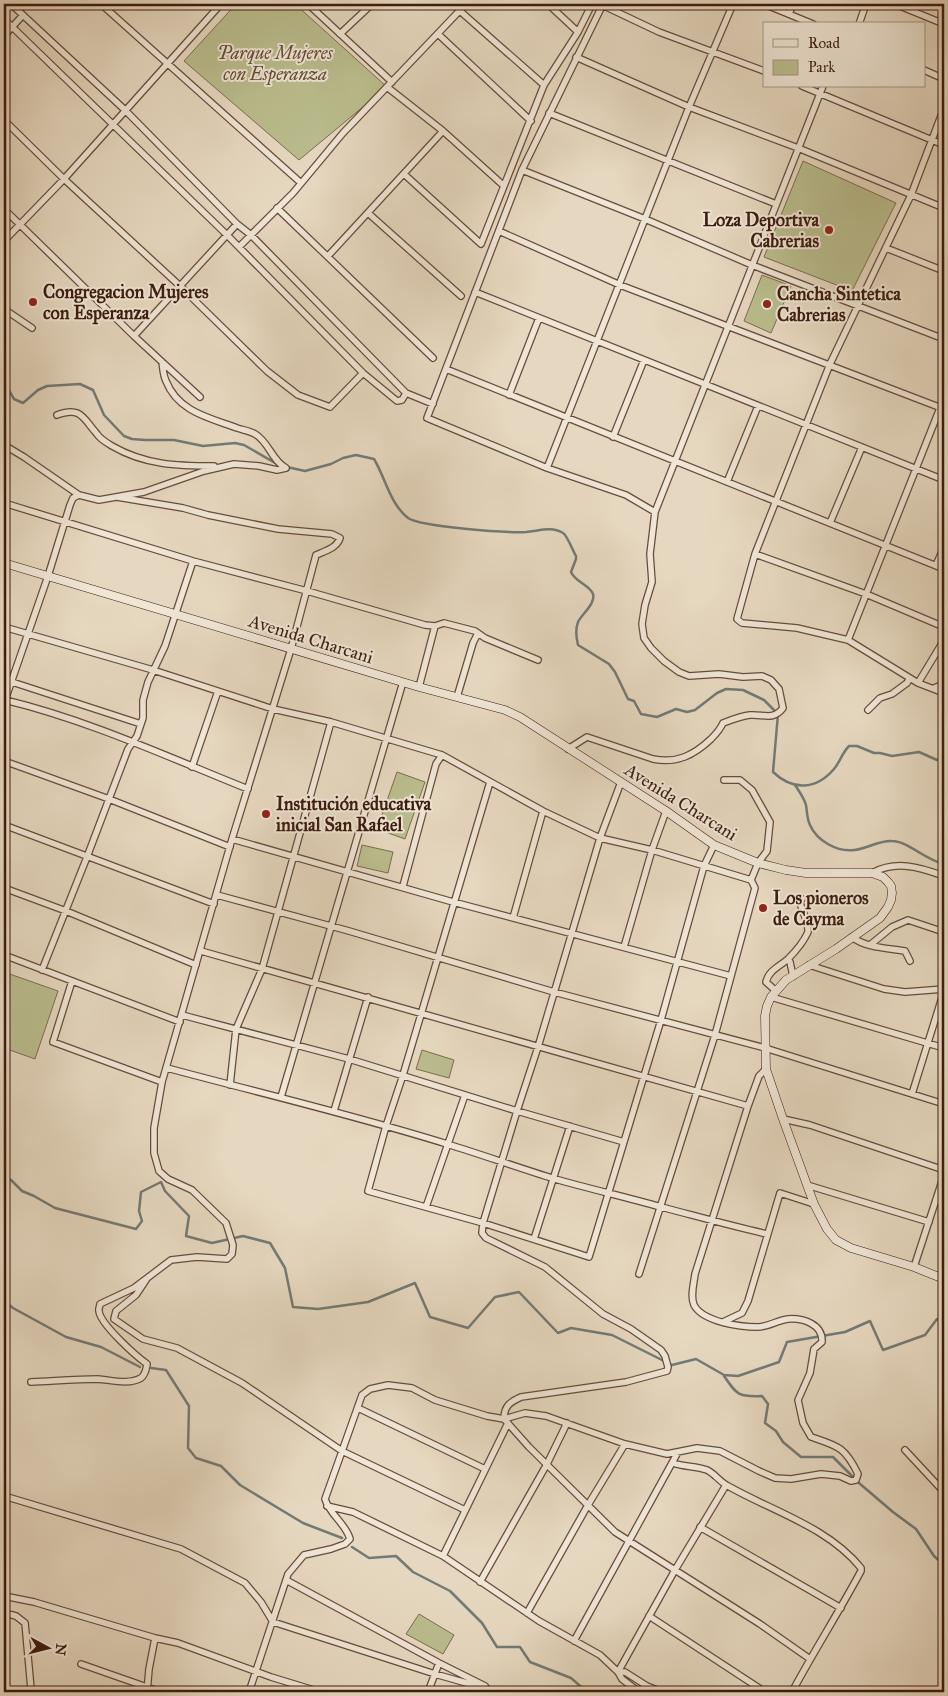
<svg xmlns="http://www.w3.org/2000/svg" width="948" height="1696" viewBox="0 0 948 1696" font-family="'IM FELL Great Primer',serif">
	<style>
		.green { fill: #babd8e; stroke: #7c6c4e }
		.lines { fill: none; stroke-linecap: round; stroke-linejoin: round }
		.stream { stroke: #737a75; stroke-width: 2.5 }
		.minor-casing { stroke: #674b3a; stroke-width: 8 }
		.secondary-casing { stroke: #3d1c0e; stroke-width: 9 }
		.minor { stroke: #efe6d6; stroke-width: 5.5 }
		.secondary { stroke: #efe6d6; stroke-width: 8 }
		.poi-dot { fill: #8f2418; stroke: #efe6d6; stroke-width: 2 }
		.labels { text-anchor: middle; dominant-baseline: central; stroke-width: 4; stroke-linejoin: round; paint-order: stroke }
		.park-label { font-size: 18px; font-style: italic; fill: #624c34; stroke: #efe6d6 }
		.poi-label { font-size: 18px; font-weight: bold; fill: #3d1c0e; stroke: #efe6d6; text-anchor: start }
		.street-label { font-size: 18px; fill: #3d1c0e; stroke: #efe6d6 }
	</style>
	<rect width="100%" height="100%" fill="#e6d8c0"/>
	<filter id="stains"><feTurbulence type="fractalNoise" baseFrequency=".004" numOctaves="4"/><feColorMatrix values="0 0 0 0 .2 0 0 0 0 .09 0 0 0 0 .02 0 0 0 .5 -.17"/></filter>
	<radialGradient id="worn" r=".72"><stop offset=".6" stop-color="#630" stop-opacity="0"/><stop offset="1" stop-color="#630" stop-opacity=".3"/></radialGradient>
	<path class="green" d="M236,4H295L387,87L299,160L184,61Z
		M803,161L896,203L852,291L764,257Z
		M762,275L791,286L771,333L744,321Z
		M397,772L425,782L405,839L377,829Z
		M362,845L393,852L388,873L357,866Z
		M4,972L58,991L35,1059L4,1048Z
		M422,1050L454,1060L449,1078L416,1069Z
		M419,1614L454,1635L443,1654L406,1634Z"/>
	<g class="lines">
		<path class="stream" d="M4,382L14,399L23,403L38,390L47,386L80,384L93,390L104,415L124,436L132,439L145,440H174L203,446L235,443L244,445L277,464
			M287,467L305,471L331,464L343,458L356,455L374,459C385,477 390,504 408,518C421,527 507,533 526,532C539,531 551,526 563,533C567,535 573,551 576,556V559L571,572C575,582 590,585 593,594C596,603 582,614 578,622C575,630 576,637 578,645L609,664L615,672L628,699L634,701L641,714L657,717L676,709L687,712L695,710L717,693L726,689L743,690L764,700L778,714L773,772C793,791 816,790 834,769C840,762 842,753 849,746H857L874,753H880L892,756L919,752L937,760L944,757
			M795,785C799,791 804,798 806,805C807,811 807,819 810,825C817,841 837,852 854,850C867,849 879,840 892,841C908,841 925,860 944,864
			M4,1178L11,1180L22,1191L34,1196L55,1208L136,1229L142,1221L139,1211L141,1192L161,1182L165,1191L189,1216L186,1236L212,1243L243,1236L270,1243L285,1268L293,1307L318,1309L368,1302L415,1283L430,1317L468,1328L495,1297L519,1292L558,1333L571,1328L612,1335L672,1365L696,1359L724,1375L738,1376L779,1362L787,1342L845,1332L870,1321L883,1350L925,1335L937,1319L944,1322
			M4,1301L13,1308L66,1337L101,1347L140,1367
			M151,1368L166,1370L189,1406L188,1448L196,1458L221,1466L240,1485L303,1523L342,1538
			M724,1376C737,1395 738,1397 762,1396L768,1404L765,1423L776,1431L783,1442L801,1457H833L859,1483L893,1512L916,1529L934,1556L944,1565
			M352,1547L369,1558L396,1556L413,1572L450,1591L482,1623L497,1647H520L530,1662L571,1678L587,1692"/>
		<defs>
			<path id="minor" d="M11,4L125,110L237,224L251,235L406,393L433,404
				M101,4L301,183
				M308,4L392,82
				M548,4L578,32
				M603,4L522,170L427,418L547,468L626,495L655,512
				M764,4L813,24
				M895,4L944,24
				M602,5L659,32L764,71
				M460,11L544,85
				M789,14L793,4
				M4,19L227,235L363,373L397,401L402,400L406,393
				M859,24L866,4
				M340,34L372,4
				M438,34L531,121
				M4,36L23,15
				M576,57L689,107L798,148L944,208
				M924,70L944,79
				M802,86L944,145
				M387,87L443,131L504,186
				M944,108L911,195L830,364L755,554L737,619L742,623L797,628L848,640L918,683L944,693
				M549,113L776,204
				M4,120L64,179L180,286L267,371L298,395L330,407L363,373
				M522,170L645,219L752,265L944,339
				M404,174L481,244L544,85L578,32L592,4
				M277,208L433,358
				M4,209L134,336L200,397
				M368,213L461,296
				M499,231L620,285L944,409
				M4,241L64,179L221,4
				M239,247L293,193L343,133L466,4
				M886,248L944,271
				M328,256L443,131
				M475,292L944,480
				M4,309L32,328
				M134,336L237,224
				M446,369L944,569
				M509,395L539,318
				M57,415C81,406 83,418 97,434C100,439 107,443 112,446C145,465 177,466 214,466
				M613,437L644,360
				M4,445L24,457L79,495L99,500L144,492L204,471L234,464L259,466L277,470L286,468C272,461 269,442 255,434C250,431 243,430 237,428C210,418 178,412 166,381C163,375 163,368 162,362
				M547,468L689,107L733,4
				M727,482L758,406
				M4,503L193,561L307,591L425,625L435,626L444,623L475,631L485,638L538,660
				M830,523L862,447
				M755,554L866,594L944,627
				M936,565L944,547
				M4,627L153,670L273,709L331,722L442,755L543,811L600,838L652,850L751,880L755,888L715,1035L639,1274
				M848,640L944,398
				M12,682L141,724
				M918,683L944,640
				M419,687L435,626
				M934,688L944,684
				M457,697L473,643L478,633
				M5,700C88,720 168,757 248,789
				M4,703L48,576L70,505L73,498L79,495
				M868,710L880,698L892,694L907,683L910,678
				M568,749L587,737L653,759C677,764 694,755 711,739C716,734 720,730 723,723C731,720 741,716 750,715C764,714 773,721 783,708L779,689L771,680L762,676L743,677L719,674L689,676L679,672L664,661L651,648L644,638L642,624L645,605L652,582L650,554L655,512L823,86
				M4,761L109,799L230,847
				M192,767L218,691
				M724,780H740L752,790L770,822L767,851L758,863L751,880
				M490,782L403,1075L386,1126L368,1191L483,1223L589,1257L661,1020L704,866L714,845
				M621,782L600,838L538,1047L517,1111L483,1223L482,1233L486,1238L545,1267L603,1314L631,1329L661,1350L665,1356L668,1367L667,1371L626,1382L521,1397C510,1402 504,1406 504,1419L529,1447L615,1532L760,1624L810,1659
				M4,825L214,904
				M232,839L453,902L731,976
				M872,873C896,860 919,867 944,876
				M403,886L436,764L442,755
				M4,888L66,911L196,965
				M217,895L349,931L554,992L765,1048L944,1104
				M513,918L543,811
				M852,937C866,948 888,948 905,951L910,961
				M870,945L892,927L908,920L944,932
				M624,947L652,850L666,811
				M201,951L748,1106
				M4,955L180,1022
				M788,959L790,962L793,976
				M809,965L884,989L905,992L944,989
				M42,970L87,857L128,749L137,736L143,718V700L148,682L165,646L193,561
				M72,981L53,1042L162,1082
				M776,991L766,982C769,970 779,967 788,959C795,952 804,941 808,932C809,920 801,912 800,901L802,899
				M771,997L944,1048
				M182,1015L349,1059L517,1111L624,1142
				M167,1068C260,1093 354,1115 447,1144C483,1155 519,1168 555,1179C590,1189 626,1197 661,1207C696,1216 731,1226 767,1234
				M230,1085L236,1029L262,969L331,722
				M912,1094L944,991
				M281,1097L403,682
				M334,1111L368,997
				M783,1119L810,1125L944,1170
				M807,1185L929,1222
				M426,1207L465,1095
				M534,1239L570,1126
				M914,1267L944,1175
				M146,1280L136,1295L116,1311L114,1319L143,1339L177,1348L242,1383L342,1451L465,1510
				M723,1322L742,1313L748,1301L780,1193L814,1204
				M31,1382C54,1381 76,1379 98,1379C111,1380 129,1385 141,1378C146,1374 146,1369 147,1364C136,1356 100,1324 99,1311C98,1310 100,1306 100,1304L134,1288L171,1260L197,1257L227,1259L232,1254L233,1245L226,1223L192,1190L168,1179L159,1171L154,1153V1128L162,1082L232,839L291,649L316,555C325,551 337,548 340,538L332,534L278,529L208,515L183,508L117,497
				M358,1408L485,1469
				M905,1450L944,1492
				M673,1463C684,1467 696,1466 707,1470C714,1473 720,1482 728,1486C772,1511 828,1527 861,1568V1571C839,1612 814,1651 792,1692
				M4,1496L181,1549L245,1583L261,1602L273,1622L435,1674L498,1692
				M327,1506L353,1512L443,1556L539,1621L600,1655L618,1672H625L647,1686L662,1692
				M700,1527L841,1608
				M443,1556L508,1423
				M286,1580L439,1663L485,1686
				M480,1582L547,1464L567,1423
				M4,1596L34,1602L155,1638L149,1669L147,1692
				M4,1613L16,1616L25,1623L31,1689L39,1692
				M527,1613L588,1505L625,1444
				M649,1616L765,1692
				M155,1638L178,1643L271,1677L320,1692
				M574,1641L678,1452
				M81,1664L161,1692
				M249,1692L288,1574L304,1555L331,1549L345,1544L350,1539C346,1524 330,1515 325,1499L362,1395L370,1389L388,1385L412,1388L435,1400L487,1416L504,1419L525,1413L546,1416L625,1444L667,1454L697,1448L720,1451L759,1471L775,1478L791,1479L821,1474L840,1476L851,1481L856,1480L858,1474C845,1447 838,1446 811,1437L803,1423L798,1400L810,1373L814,1349L822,1342C823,1324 803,1318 788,1319C778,1320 768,1327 758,1327C740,1327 703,1322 694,1305C690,1296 694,1283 695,1274L748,1106L759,1076L766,1069
				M428,1692L439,1663
				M639,1692L622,1679L618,1672L675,1570L726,1485"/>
			<path id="secondary" d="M4,563L419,687L505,710L520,717L666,811L714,845L758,863L786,870L806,873H872L883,877L888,882L891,886L892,893L891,900L888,907L880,918L836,949L786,980L771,997L767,1006L765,1016L766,1069L783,1119L814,1204L827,1229L836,1240L851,1248L914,1267L944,1279"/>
		</defs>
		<use href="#minor" class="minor-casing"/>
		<use href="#secondary" class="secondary-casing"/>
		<use href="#minor" class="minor"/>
		<use href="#secondary" class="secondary"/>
	</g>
	<g class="poi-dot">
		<circle cx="829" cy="230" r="5"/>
		<circle cx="33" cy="302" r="5"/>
		<circle cx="767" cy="304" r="5"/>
		<circle cx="266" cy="814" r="5"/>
		<circle cx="763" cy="908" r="5"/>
	</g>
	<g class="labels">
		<g class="park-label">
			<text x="275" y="53">Parque Mujeres<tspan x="275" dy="21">con Esperanza</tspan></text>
		</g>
		<g class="poi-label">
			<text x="819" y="220" text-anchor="end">Loza Deportiva<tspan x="819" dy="21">Cabrerias</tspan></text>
			<text x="43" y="292">Congregacion Mujeres<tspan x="43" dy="21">con Esperanza</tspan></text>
			<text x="777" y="294">Cancha Sintetica<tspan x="777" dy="21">Cabrerias</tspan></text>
			<text x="276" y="804">Institución educativa<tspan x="276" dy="21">inicial San Rafael</tspan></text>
			<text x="773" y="898">Los pioneros<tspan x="773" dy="21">de Cayma</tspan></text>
		</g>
		<g class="street-label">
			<text transform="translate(311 639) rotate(17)">Avenida Charcani</text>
			<text transform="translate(681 802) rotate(32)">Avenida Charcani</text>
		</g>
	</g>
	<rect width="948" height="1696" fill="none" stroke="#e6d8c0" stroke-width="20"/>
	<rect x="5" y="5" width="938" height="1686" fill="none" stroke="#3d1c0e" stroke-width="2.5"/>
	<rect x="10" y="10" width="928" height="1676" fill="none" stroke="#3d1c0e"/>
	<rect x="763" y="22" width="162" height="65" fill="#efe6d6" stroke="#a89586"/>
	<rect x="773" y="39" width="25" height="8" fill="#efe6d6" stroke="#a89586"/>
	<text x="808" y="48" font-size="15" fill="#3d1c0e">Road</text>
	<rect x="773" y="60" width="25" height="15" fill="#babd8e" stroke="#a89586"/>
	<text x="808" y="72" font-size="15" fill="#3d1c0e">Park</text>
	<g transform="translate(48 1648) rotate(97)" stroke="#efe6d6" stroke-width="4" paint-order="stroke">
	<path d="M0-4L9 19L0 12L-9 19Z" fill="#3d1c0e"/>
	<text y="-8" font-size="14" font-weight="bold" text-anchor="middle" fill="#3d1c0e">N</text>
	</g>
	<rect width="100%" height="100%" filter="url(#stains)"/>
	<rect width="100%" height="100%" fill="url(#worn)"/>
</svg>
